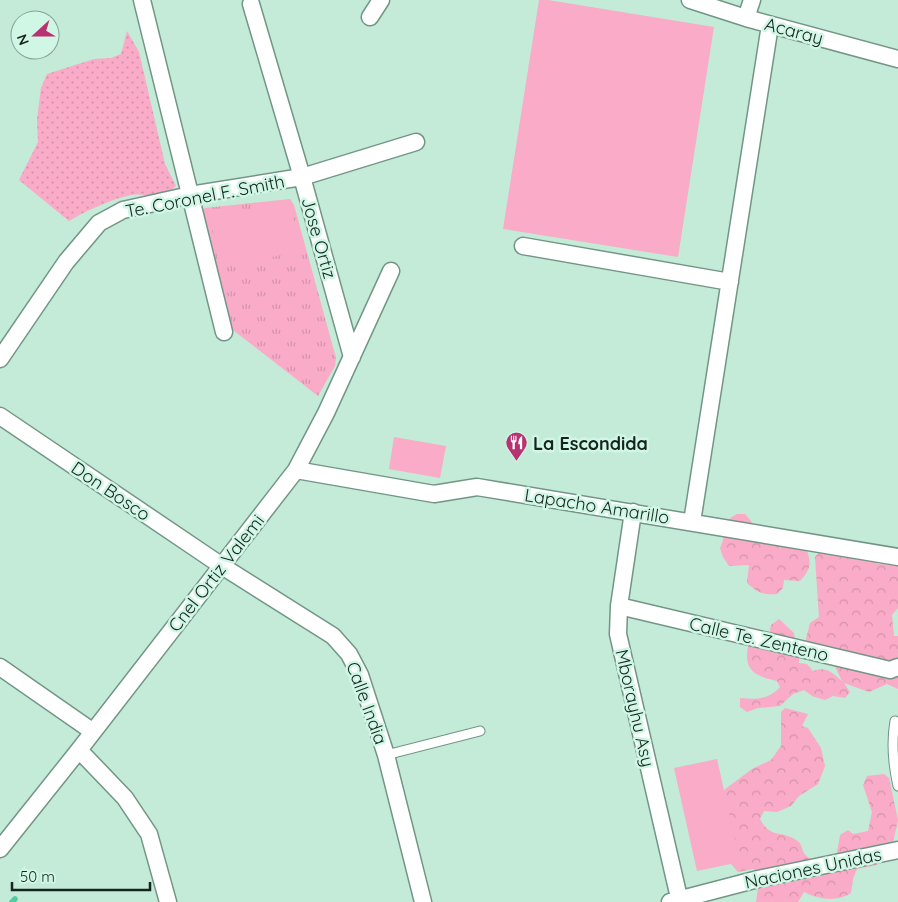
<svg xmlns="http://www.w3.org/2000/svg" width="898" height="902" viewBox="0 0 898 902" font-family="Quicksand,sans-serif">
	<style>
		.grass { fill: url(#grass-dots) }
		.forest { fill: url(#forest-crowns) }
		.park { fill: url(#park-tufts) }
		.garden { fill: #f9abc7 }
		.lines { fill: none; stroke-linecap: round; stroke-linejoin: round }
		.stream { stroke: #50cc9f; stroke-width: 5.5 }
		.lane-casing { stroke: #729686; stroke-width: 11 }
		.street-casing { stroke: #729686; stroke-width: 19 }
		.lane { stroke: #fff; stroke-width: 9 }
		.street { stroke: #fff; stroke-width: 16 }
		.labels { text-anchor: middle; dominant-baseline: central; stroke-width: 5; stroke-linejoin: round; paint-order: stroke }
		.street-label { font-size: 18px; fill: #16241e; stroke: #d0f7e5 }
		.poi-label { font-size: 18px; font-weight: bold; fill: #16241e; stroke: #d0f7e5; text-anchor: start }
	</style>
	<defs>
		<pattern id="grass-dots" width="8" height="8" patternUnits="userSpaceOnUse" patternTransform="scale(1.25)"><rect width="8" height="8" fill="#f9abc7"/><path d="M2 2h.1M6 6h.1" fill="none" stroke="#d593aa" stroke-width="1.8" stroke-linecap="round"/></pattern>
		<pattern id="forest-crowns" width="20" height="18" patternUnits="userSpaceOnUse" patternTransform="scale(1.25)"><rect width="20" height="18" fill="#f9abc7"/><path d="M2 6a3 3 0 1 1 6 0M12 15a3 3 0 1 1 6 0" fill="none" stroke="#d593aa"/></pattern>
		<pattern id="park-tufts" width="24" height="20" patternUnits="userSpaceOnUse" patternTransform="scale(1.25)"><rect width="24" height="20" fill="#f9abc7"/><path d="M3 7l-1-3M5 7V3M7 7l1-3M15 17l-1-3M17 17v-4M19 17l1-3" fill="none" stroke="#d593aa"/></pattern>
	</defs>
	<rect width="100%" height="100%" fill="#c4ead8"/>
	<path class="grass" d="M127,31L139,52L165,164L176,186C156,204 147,190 127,196C107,201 86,211 69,221L19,180L38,142L37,120L41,88L47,74L94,59L111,58L121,54Z"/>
	<path class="forest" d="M737,514H745L751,521L754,529L769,542L784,546L805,545C811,562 813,567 800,581L784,580L783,588L777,594C763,595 758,593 747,583L749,565L729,566L723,557L720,548C728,534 718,523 737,514Z
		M826,545L865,551L878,564L898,565V608L892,615L894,636H898V689L887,684L869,692L844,683L850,692L845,698L833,696L825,700L812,696L804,690L793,694L780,706L758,708L747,712L740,707V698C756,700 770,699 780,687L777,681C751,675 743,669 749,642L769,635L771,625L779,619L794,633C795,644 800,652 799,663L807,664L813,671C827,666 832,673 842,681L832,660L811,651L806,639L810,623L819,617L815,557Z
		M785,708L808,714L802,726L808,728L821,748L825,766L818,784L799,796L791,806L777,812L764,811L760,819C770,839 781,830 796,840C802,843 801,848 804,853C806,857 813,860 817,863L836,858L840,835L848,830L853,834L868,831L872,812L863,785L867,776L884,774L889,778L898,820L891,852L877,865L857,869L853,879L851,893C837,902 820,900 804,892L798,902H756L760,875L753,869L738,872L731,864L716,808L724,790L752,769L771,760L781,746V712Z"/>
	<path class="park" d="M290,199L294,205L336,358L335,366L318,396L233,330L230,325L202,211L205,208Z"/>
	<path class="garden" d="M539,0H548L714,27L678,257L503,229Z
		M290,201L300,251L220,268L210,217Z
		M394,437L446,446L440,478L389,469Z
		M717,759L740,862L697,871L674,768Z"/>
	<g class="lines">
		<path class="stream" d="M12,902L15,899"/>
		<defs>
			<path id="lane" d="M895,721C891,744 893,764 898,786
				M386,755L480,731"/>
			<path id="street" d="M142,0L224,332
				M690,0L746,18L898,59
				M251,4L302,177L352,357
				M370,17L381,0
				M746,18L752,0
				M523,246L730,282
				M0,359L66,262L99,223L123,210L190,195L302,177L416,142
				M0,416L222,566L333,636L349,654L360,675L386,755L423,902
				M296,470L434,494L477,487L898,557
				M633,512L619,606L618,634L680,902
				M692,522L770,25
				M619,606L890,670L898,667
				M0,667L92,731
				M79,750L125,798L149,834L168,902
				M0,849L79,750L296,470L326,413L391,271
				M670,902L758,879L898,850"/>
		</defs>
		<use href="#lane" class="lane-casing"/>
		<use href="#street" class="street-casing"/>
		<use href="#lane" class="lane"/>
		<use href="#street" class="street"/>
	</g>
	<defs>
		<symbol id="restaurant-pin" viewBox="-11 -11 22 30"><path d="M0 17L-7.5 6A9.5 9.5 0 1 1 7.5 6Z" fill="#b83171" stroke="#d0f7e5"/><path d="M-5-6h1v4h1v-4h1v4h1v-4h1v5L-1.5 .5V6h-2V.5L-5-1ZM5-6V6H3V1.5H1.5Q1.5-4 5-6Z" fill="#fff"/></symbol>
	</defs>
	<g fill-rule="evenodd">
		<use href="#restaurant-pin" x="504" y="430" width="25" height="34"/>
	</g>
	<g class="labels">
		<g class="street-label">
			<text transform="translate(794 31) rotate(15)">Acaray</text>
			<text transform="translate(205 196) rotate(-11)">Te. Coronel F. Smith</text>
			<text transform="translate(319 238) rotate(74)">Jose Ortiz</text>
			<text transform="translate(111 491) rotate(34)">Don Bosco</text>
			<text transform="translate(597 506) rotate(9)">Lapacho Amarillo</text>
			<text transform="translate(216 573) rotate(-52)">Cnel Ortiz Valemi</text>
			<text transform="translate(759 639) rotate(13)">Calle Te. Zenteno</text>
			<text transform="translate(367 703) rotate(70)">Calle India</text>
			<text transform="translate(635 708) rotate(77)">Mborayhu Asy</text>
			<text transform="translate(813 868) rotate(-12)">Naciones Unidas</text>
		</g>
		<g class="poi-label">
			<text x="533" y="443">La Escondida</text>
		</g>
	</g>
	<g transform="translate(35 35) rotate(249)"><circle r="24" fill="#d0f7e5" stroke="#86a395"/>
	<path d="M0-4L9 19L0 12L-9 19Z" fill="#b83171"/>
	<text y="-8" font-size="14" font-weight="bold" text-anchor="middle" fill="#16241e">N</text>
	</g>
	<path d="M12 882v8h138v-8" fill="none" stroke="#16241e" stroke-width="2.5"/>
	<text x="20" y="882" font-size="15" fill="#16241e" stroke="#d0f7e5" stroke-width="4" paint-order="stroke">50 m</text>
</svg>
